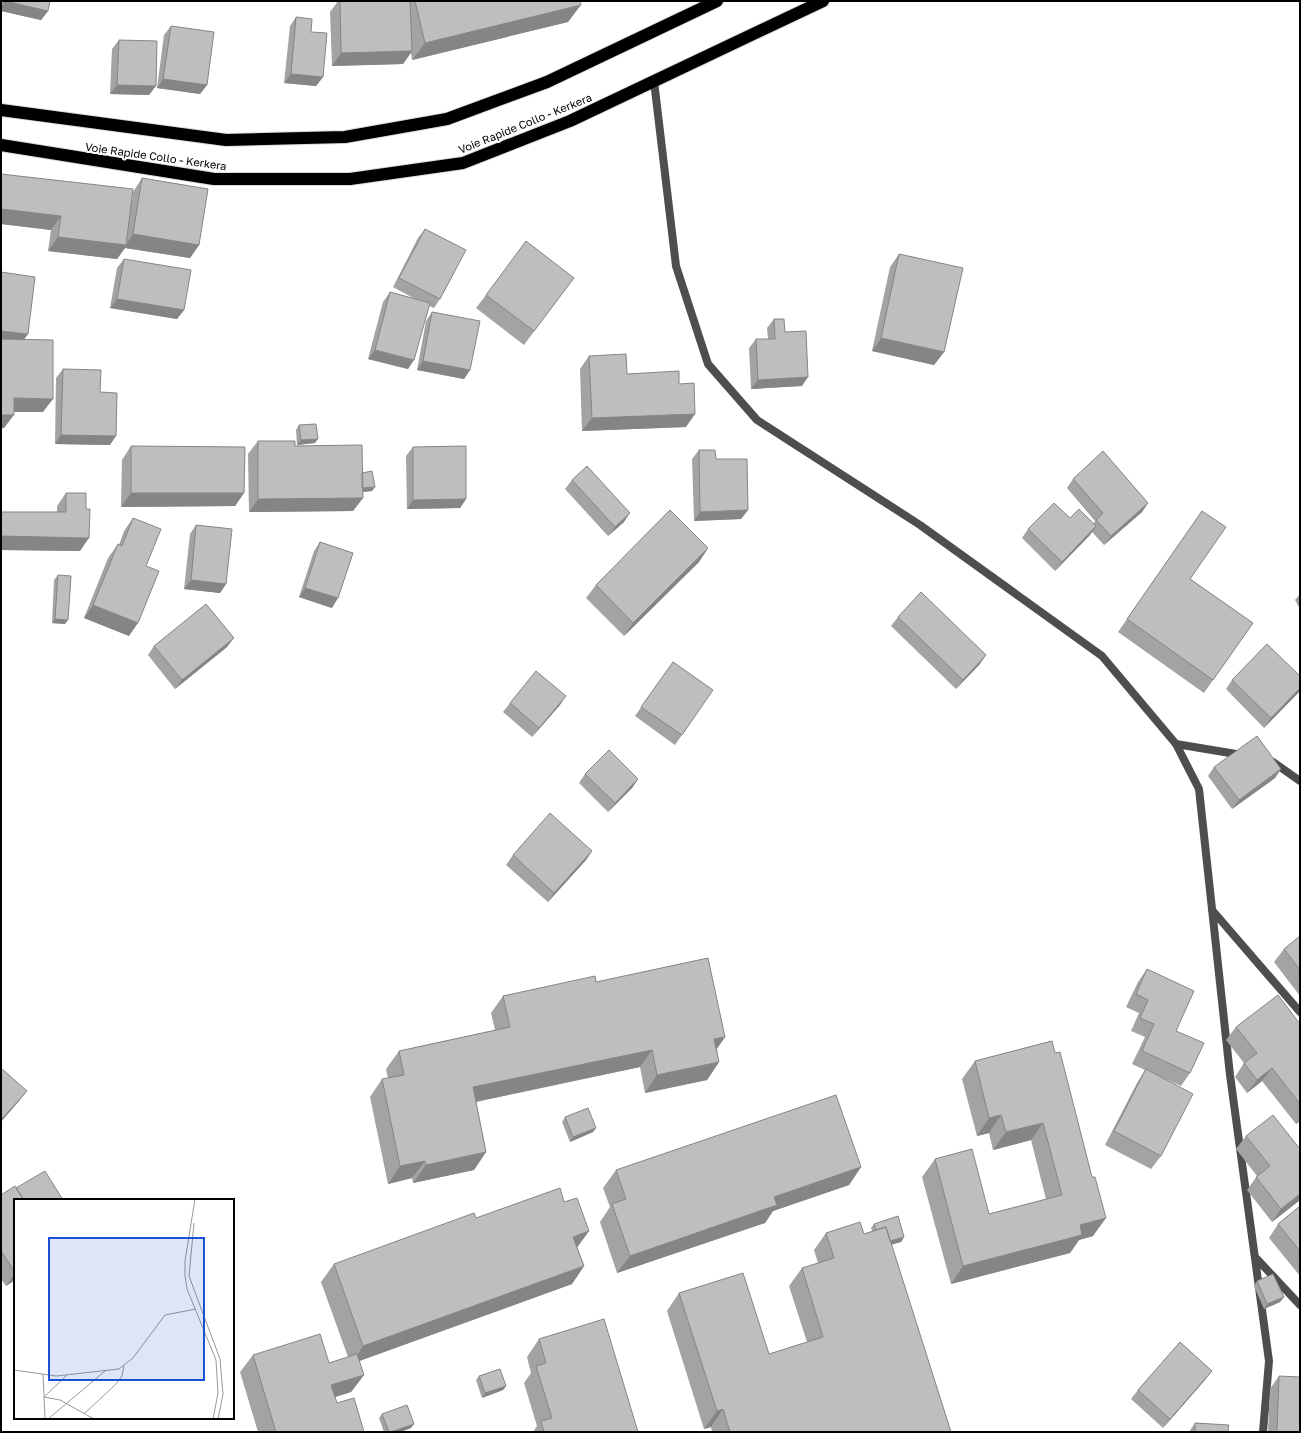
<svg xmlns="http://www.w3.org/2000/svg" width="1301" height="1433" viewBox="0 0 1301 1433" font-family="'Golos Text',sans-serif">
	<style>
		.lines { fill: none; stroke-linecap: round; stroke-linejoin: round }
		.highway-casing { stroke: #dbdbdb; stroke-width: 14 }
		.street { stroke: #4e4e4e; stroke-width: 8 }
		.highway { stroke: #000; stroke-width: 12 }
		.wall { fill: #a3a3a3 }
		.shaded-wall { fill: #858585 }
		.building { fill: #bebebe; stroke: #858585 }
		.labels { text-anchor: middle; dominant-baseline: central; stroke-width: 4; stroke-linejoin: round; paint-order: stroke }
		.street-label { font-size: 11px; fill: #000; stroke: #fff }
		.inset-road { fill: none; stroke: #999; stroke-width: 1 }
		.view { fill: #1d4ed8; fill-opacity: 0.15; stroke: #1d4ed8; stroke-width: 2 }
		.inset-edge { fill: none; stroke: #000; stroke-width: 2 }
	</style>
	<rect width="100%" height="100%" fill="#fff"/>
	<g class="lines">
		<defs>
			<path id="highway" d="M1,110L226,140L345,137L447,119L547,82L717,1
				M1,145L214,179H350L463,163L570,121L823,1"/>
		</defs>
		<use href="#highway" class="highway-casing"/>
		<path class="street" d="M654,81L676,266L708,364L757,420L920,525L1102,656L1176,744L1199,789L1230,1075L1269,1361L1263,1432
			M1176,744L1242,755
			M1273,762L1300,781
			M1212,910L1300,1012
			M1255,1257L1300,1305"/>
		<use href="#highway" class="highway"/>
	</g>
	<path class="wall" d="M1,1H50L48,11L41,20L1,11Z
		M338,1H580L568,22L412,60L411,53L403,64L332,66L330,12Z
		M296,17L311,32L323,77L316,86L284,83L290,26Z
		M171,26L207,85L200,94L157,88L164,35Z
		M119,40L149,95L110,94L112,49Z
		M1,174L132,200L133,192L142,178L199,245L190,258L125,248L117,259L48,251L51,230L1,224Z
		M425,229L440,299L434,308L429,306L408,369L368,359L383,302L390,292L417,300L393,287L418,238Z
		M899,254L944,352L934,365L872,351L890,267Z
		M124,259L184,310L177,319L110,308L117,268Z
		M564,291L524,345L476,308L486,295Z
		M432,312L470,370L464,379L417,370L426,321Z
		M774,319L785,332L802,386L751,389L749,348L756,339H768L767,328Z
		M589,356L627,374L679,384L686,427L582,431L580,369Z
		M63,369L100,392L110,445L55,444L56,378Z
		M299,425L315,443L297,445L296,430Z
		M258,441L295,446L362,473L375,487L372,491L362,492L363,498L353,511L249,512L248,454Z
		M131,446L244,493L235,506L121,507L122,460Z
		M413,447L466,499L460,508L407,509L406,456Z
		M699,450L716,459L748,510L741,519L694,521L692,459Z
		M1073,479L1148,503L1142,512L1104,545L1092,532L1090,535L1055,571L1022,538L1028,529L1094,523L1095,521L1067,488Z
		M572,480L624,522L608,536L565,489Z
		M66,493L80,551L1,550V512H57V506Z
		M1202,511L1190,579L1253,623L1204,693L1118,632Z
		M133,518L146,566L129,636L84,618L108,558L118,544L119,545L124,531Z
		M196,525L226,584L220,593L184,589L190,534Z
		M320,542L332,608L299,597L314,551Z
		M708,548L699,562L624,636L586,598L596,585Z
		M58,575L65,624L52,623L54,580Z
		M1300,594V609L1295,600Z
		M898,617L980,664L956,689L891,626Z
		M154,646L227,647L175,689L148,655Z
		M673,662L713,690L675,745L635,716Z
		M1300,676V691L1264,728L1226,689L1232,680Z
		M510,703L560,705L532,737L503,712Z
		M1214,767L1275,778L1232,809L1208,776Z
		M585,774L638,779L632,788L608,812L579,783Z
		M592,851L586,860L548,902L506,865L513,855Z
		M1300,936V996L1274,962L1284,949Z
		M1147,969L1176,1031L1190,1073L1181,1086L1161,1077V1156L1151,1169L1105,1145L1137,1083L1145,1070L1132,1064L1145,1037L1131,1031L1139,1013L1126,1007L1138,982Z
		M596,982L725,1037L717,1049L719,1062L707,1080L645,1093L640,1067L476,1102L486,1152L474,1170L413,1183L412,1178L388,1184L370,1097L382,1079L388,1078L386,1069L399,1051L495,1030L491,1013L503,996Z
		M1300,1024V1121L1296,1124L1262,1081L1247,1093L1235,1077L1244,1063L1226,1040L1236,1027Z
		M1052,1041L1093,1236L1079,1240L1070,1253L951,1284L922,1177L935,1159L989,1214L1046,1199L1031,1140L993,1150L989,1133L977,1136L962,1079L975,1061Z
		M565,1117L596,1128L593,1132L570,1142L562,1122Z
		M1246,1136L1300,1200L1272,1222L1247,1190L1257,1176L1236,1149Z
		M861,1167L849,1185L773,1211L765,1223L617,1273L600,1222L610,1207L603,1188L616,1170Z
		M16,1188L15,1200V1280L6,1286L1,1279V1195Z
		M564,1202L589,1231L577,1247L584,1266L572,1284L359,1361L364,1375L351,1392L335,1397L337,1403L364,1432H258L240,1372L253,1355L329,1363L348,1357L321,1282L334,1264L476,1218Z
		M1300,1206V1276L1269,1238L1278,1224Z
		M874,1224L904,1237L901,1242L891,1244L951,1432H712L711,1427L704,1429L667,1311L679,1293L769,1354L807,1342L789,1286L802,1268L818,1263L814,1250L826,1233L864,1234L872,1231L871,1228Z
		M1257,1281L1284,1297L1280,1302L1264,1309L1254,1286Z
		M539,1339L638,1432H533L537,1426L524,1383L531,1373L527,1357Z
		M479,1376L506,1386L503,1390L482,1398L476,1380Z
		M1279,1376L1300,1432H1268L1270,1389Z
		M1205,1380L1163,1428L1131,1399L1138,1390Z
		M382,1414L411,1428L400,1432H384L379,1418Z
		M1195,1423L1228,1432H1189Z"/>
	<path class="shaded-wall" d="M5,1L48,11L41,20L1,11V7Z
		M581,5L568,22L412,60L425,43Z
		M412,51L403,64L332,66L341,53Z
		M291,74L323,77L316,86L284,83Z
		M163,79L207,85L200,94L157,88Z
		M117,85L156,86L149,95L110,94Z
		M1,209L61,216L51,230L1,224Z
		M133,234L199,245L190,258L125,248L117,259L48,251L58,237L126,245Z
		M117,299L184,310L177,319L110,308Z
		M1,331L28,334L19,347L1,345Z
		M881,338L944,352L934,365L872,351Z
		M375,350L414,360L408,369L368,359Z
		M423,361L470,370L464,379L417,370Z
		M808,377L802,386L751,389L758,380Z
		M14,398L53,399L43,412H4Z
		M695,414L686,427L582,431L592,418Z
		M1,415H14L4,428H1Z
		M61,435L116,436L110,445L55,444Z
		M318,439L315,443L297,445L301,440Z
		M375,487L372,491L355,493L359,489Z
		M131,493H244L235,506L121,507Z
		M363,498L353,511L249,512L258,499Z
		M466,499L460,508L407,509L413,500Z
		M1148,503L1142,512L1104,545L1111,536Z
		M748,510L741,519L694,521L700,512Z
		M630,513L624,522L608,536L615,527Z
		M1096,526L1090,535L1055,571L1062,562Z
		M1,536L89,538L80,551L1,550Z
		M708,548L699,562L624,636L633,623Z
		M191,580L226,584L220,593L184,589Z
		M305,588L338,598L332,608L299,597Z
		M93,605L138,623L129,636L84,618Z
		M55,619L68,620L65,624L52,623Z
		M234,638L227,647L175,689L182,680Z
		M986,655L980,664L956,689L963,680Z
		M1300,688V691L1264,728L1271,718Z
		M566,696L560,705L532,737L539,728Z
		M1281,769L1275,778L1232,809L1239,800Z
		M638,779L632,788L608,812L615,803Z
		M592,851L586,860L548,902L554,893Z
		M725,1037L712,1055L714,1039Z
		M652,1050L640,1067L460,1105L473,1087Z
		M719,1062L707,1080L645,1093L657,1075Z
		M1272,1068L1262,1081L1247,1093L1257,1080Z
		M27,1091L20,1100L1,1122V1120Z
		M1001,1115L989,1133L977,1136L989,1118Z
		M1300,1118V1121L1296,1124Z
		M1043,1123L1031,1140L993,1150L1006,1132Z
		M596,1128L593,1132L570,1142L573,1137Z
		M486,1152L474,1170L413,1183L426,1165Z
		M425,1161L412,1178L388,1184L400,1166Z
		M861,1167L849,1185L773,1211L765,1223L617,1273L630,1256L774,1197Z
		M1300,1194V1200L1272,1222L1281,1209Z
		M1106,1218L1093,1236L1079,1240L1070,1253L951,1284L963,1266L1080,1225Z
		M589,1231L576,1249L573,1237Z
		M904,1237L901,1242L877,1249L881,1244Z
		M584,1266L572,1284L351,1364L363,1346Z
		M15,1273V1280L6,1286Z
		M1284,1297L1280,1302L1264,1309L1267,1304Z
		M1212,1371L1205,1380L1163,1428L1170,1419Z
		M364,1375L351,1392L319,1402L331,1385Z
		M506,1386L503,1390L482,1398L485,1393Z
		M723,1409L711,1427L704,1429L717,1411Z
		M414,1424L411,1428L400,1432H391Z"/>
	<path class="building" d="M5,1H50L48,11Z
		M340,1H410L412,51L341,53Z
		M415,1H580L581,5L425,43Z
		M296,17L312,19L311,32L327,33L323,77L291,74Z
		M171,26L214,32L207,85L163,79Z
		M119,40L157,41L156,86L117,85Z
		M1,174L133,189L126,245L58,237L61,216L1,209Z
		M142,178L208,189L199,245L133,234Z
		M425,229L466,250L440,299L399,278Z
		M526,241L574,278L534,331L486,295Z
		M899,254L963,268L944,352L881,338Z
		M124,259L191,270L184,310L117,299Z
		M1,272L35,277L28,334L1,331Z
		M390,292L430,303L414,360L375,350Z
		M432,312L480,321L470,370L423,361Z
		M774,319H784L785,332L806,331L808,377L758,380L756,339H775Z
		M1,339L53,340V399L14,398V415H1Z
		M626,354L627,374L679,371V384L694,383L695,414L592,418L589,356Z
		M63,369L101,370L100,392L117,393L116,436L61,435Z
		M316,424L318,439L301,440L299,425Z
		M258,441H295V446L362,445L363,498L258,499Z
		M131,446L245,447L244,493H131Z
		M466,446V499L413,500V447Z
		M699,450H715L716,459H747L748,510L700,512Z
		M1103,451L1148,503L1111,536L1096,520L1103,513L1073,479Z
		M587,466L630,513L615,527L572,480Z
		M372,471L375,487L362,488V473Z
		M66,493H86V509H90L89,538L1,536V512H66Z
		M1054,503L1070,518L1079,509L1096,526L1062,562L1028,529Z
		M670,510L708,548L633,623L596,585Z
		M1202,511L1226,527L1190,579L1253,623L1213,680L1127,619Z
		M133,518L161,529L146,566L159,571L138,623L93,605L118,544L122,546Z
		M196,525L232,529L226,584L191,580Z
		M320,542L353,553L338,598L305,588Z
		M58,575L71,576L68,620L55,619Z
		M921,592L986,655L963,680L898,617Z
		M206,604L234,638L182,680L154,646Z
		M1267,644L1300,676V688L1271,718L1232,680Z
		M673,662L713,690L682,735L641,707Z
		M536,671L566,696L539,728L510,703Z
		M1257,736L1281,769L1239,800L1214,767Z
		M609,750L638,779L615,803L585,774Z
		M550,813L592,851L554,893L513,855Z
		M1300,936V970L1284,949Z
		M708,958L725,1037L714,1039L719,1062L657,1075L652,1050L473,1087L486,1152L426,1165L425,1161L400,1166L382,1079L404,1075L399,1051L510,1027L503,996L595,976L596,982Z
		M1147,969L1194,991L1176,1031L1204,1043L1190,1073L1142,1051L1154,1024L1140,1018L1148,1000L1136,994Z
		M1278,995L1300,1024V1104L1272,1068L1257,1080L1244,1063L1257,1053L1236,1027Z
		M1052,1041L1055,1053L1060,1052L1092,1177H1095L1106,1218L1080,1225L1082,1235L963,1266L935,1159L972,1149L989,1214L1062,1195L1043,1123L1006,1132L1001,1115L989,1118L975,1061Z
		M1,1068L27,1091L1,1120Z
		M1146,1069L1193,1094L1161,1156L1114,1131Z
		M836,1095L861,1167L774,1197L777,1205L630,1256L612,1204L626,1199L616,1170Z
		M588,1108L596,1128L573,1137L565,1117Z
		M1273,1115L1300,1149V1194L1281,1209L1256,1177L1270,1166L1246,1136Z
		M45,1171L63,1200H24L16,1188Z
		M15,1186L24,1200H15V1272L1,1251V1195Z
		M560,1188L564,1202L577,1198L589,1231L573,1237L584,1266L363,1346L334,1264L474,1213L476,1218Z
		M1300,1206V1251L1278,1224Z
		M898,1216L904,1237L890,1241L886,1227L876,1230L874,1224Z
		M860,1222L864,1234L886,1227L951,1432H730L723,1409L717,1411L679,1293L743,1273L769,1354L823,1337L802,1268L834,1258L826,1233Z
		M1273,1274L1284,1297L1267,1304L1257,1281Z
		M604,1319L638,1432H544L541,1421L552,1418L536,1366L546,1363L539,1339Z
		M320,1334L329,1363L357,1354L364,1375L331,1385L337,1403L354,1398L364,1432H276L253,1355Z
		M1180,1342L1212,1371L1170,1419L1138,1390Z
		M500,1369L506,1386L485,1393L479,1376Z
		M1279,1376L1300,1377V1432H1277Z
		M407,1405L414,1424L391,1432H389L382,1414Z
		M1195,1423L1229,1425L1228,1432H1195Z"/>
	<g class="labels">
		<g class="street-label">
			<text transform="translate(525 123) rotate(-22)">Voie Rapide Collo - Kerkera</text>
			<text transform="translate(156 156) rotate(8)">Voie Rapide Collo - Kerkera</text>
		</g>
	</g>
	<g transform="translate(14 1199)">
		<rect width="220" height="220" fill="#fff"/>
		<path class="inset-road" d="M181,0L171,62V77L173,90L202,161L204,194L199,220M180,24L175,77L206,160L209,195L204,220M0,171L42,177L105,170L119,159L151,116L182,110M29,175L31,220M30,198L46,201L80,220M30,198L53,176M70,215L102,185L108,177L110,167M34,220L91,172"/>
		<path class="view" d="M35,39H190V181H35Z"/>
		<rect width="220" height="220" class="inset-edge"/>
	</g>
	<rect width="1301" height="1433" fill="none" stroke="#000000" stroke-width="4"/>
</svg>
